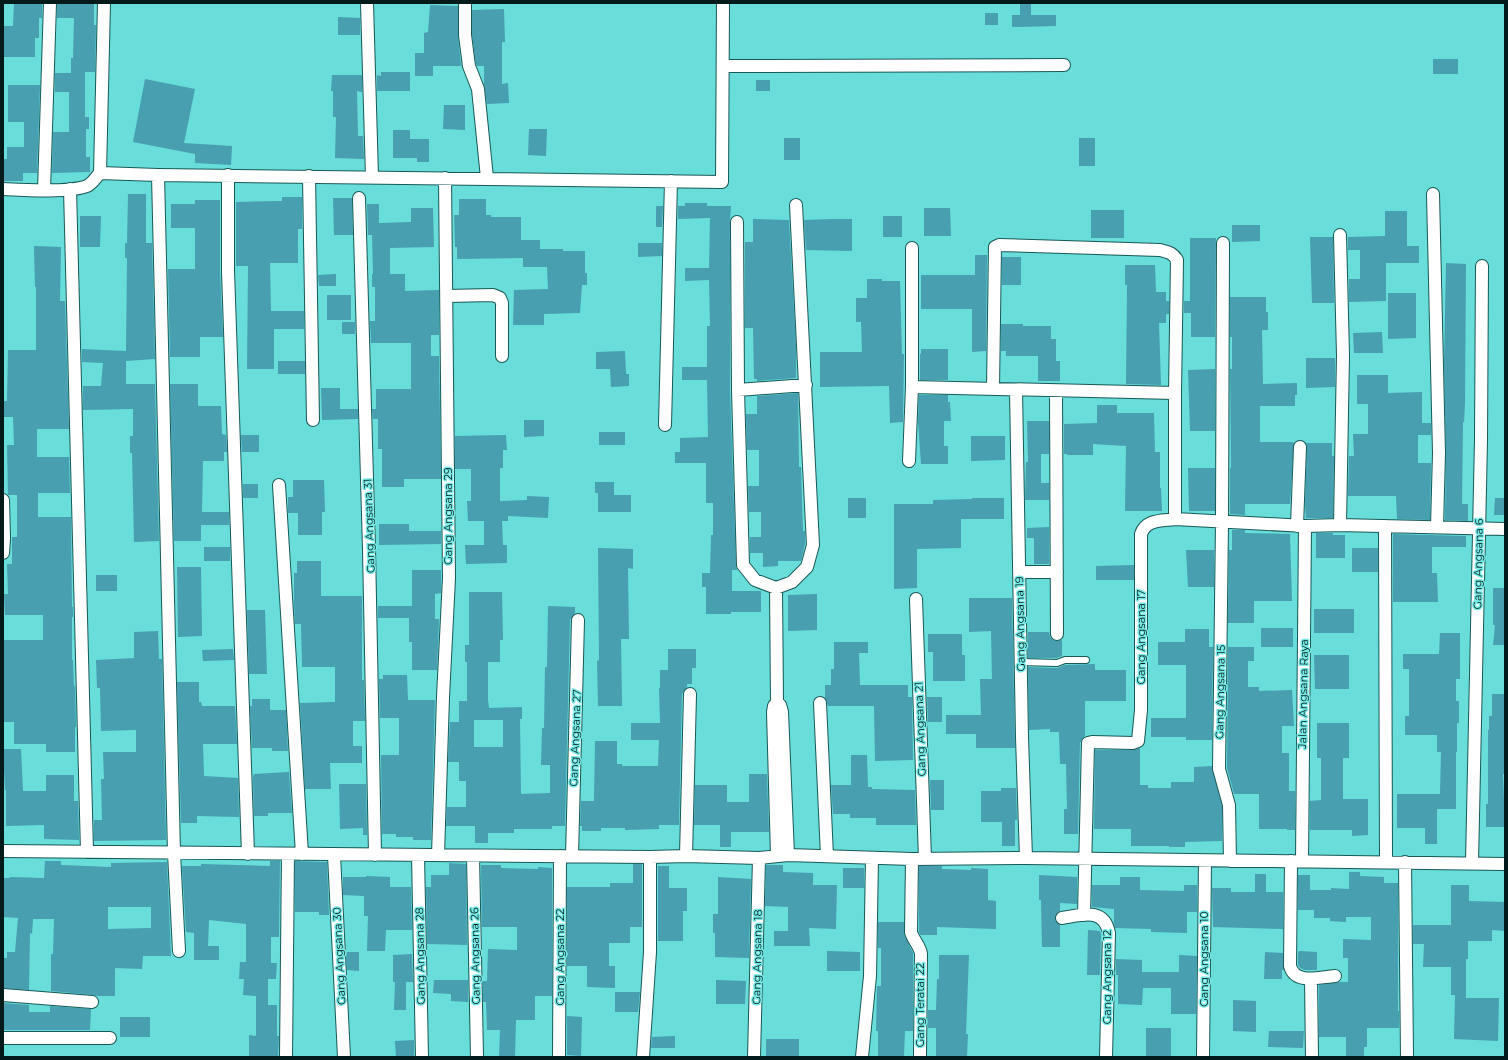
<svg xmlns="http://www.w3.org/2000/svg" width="1508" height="1060" viewBox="0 0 1508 1060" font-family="Montserrat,sans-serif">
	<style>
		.building { fill: #479fb0; fill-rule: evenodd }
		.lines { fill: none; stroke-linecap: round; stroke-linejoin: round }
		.service-casing { stroke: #185957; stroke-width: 8 }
		.minor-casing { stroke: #185957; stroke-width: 14 }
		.service { stroke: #fff; stroke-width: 6 }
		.minor { stroke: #fff; stroke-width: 12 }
		.labels { text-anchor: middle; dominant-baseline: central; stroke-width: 3; stroke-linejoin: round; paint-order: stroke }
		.street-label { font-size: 11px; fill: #021a1a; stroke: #76eae6 }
	</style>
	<rect width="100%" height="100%" fill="#68ddd9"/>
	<path class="building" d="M14,3H42V18H39V38H35V57H3V26H13Z
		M57,3L94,4V25H96L95,72H85V117H89V129H86V157H90V172L52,173L53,132H69V92H55V73H71V58H73L74,18H57Z
		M1020,3H1031V15H1056V26L1012,27V15H1020Z
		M430,5L458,6V36L461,66H433V76H415V53H424V33L428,32Z
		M504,9L505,42H502V84L508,83L509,103L487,104L484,84V66H477L476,64L472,35V10Z
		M985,13H998V25H985Z
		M338,17L360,18V35H338Z
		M1433,59H1458V74H1433Z
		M381,72H410V91H377V75L381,76Z
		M332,75H362V92L357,91L358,136H363L364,159L335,158L336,117H333V91H331Z
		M145,79L195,89L184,143L232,146L231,165L195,163V154L133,142Z
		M756,80H770V91H756Z
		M8,85H40L37,173H23V181H3V159H7V147H24V122H8Z
		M444,105H465V130L443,129Z
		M529,129H547L546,156L528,155Z
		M393,130H410V139H429V162H417V158H393Z
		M784,138H800V160H784Z
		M1079,138H1095V166H1079Z
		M128,194H146V243H152L155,359L126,361V384H155L159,541L134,542L132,453H130V436H133V409L83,410V386H101L103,363L82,362V349L126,351L127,258H125V243H127Z
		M282,197H302V229H298V263H270L271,311H304V329H274V369H247L248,266H236V202L282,201Z
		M333,198H352L353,235H334Z
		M459,199H486V215H491V217H521V240H540V249H563V251H585V273H587V285H582L580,313L544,314V325H513L514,290L548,289L547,267H523V258L457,259V247H455L454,215H459Z
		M195,200H220V271L223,337H200V357H170L168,269H195V228H171V204H195Z
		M685,203H707V206H731L730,222V390L736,565L737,570H732V591H761V612H731V614H706V587H702V573H710L711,535H713V503H706V463H675V452H680V438L708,437L707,380H682V367H707V326H710L709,280L685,281V268H709L710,218L678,219V206H685Z
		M367,204H379V223L411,222V208H433L434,247L390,248V274H405V291L439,290V335H431V356H439L441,479H404V487H382V449H378V419H373L372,409H376V389H411V343H371L370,321H375V287H372V274H373L372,235H368Z
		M656,206H663L662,227H656Z
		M924,208H950L951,236H924Z
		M1091,210H1124V238H1091Z
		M1385,211H1407V246H1419V263H1386V301L1349,302V279H1360V250H1348V237L1385,236Z
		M80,216H101L100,247H80Z
		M883,216H902V237H883Z
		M753,219L789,220L796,346V378L757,381V379H754L753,328H745V242H753Z
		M832,219H852V251L806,250L804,220Z
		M1232,225H1260V241L1232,242Z
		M1310,237H1333L1334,303H1312Z
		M1190,238H1216L1215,337H1191V313H1184V301H1190Z
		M638,243H662V256L638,257Z
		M34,246L61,247L60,301H65L69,429H37V457H69L70,493H38V517H71L72,607H73V617H72V660H73L74,686H75L76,724V727H75V752H46V744H14V722H3V640H43V615H5L4,594H8L7,564H12V537H17V495H8L7,445H14L13,417H4L3,401H7L8,350H36V287H35Z
		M975,255H987L986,351L972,352V309H921V275H975Z
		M1002,257H1021V285H1002Z
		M1446,263L1466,264L1465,404L1464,422H1463L1462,504H1468V521L1445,520L1446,453L1444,362Z
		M1125,265H1155L1156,292H1166V301H1169V314H1166V323H1159L1161,385L1126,384L1127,285H1125Z
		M336,274V286H319L318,275Z
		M867,279H882V281H900L902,354H904L903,422L890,423L889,386L820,387V352H862L861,322H856V298H867Z
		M1388,293H1416V338L1388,339Z
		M327,295H351V320H327Z
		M1230,297H1266V312H1268V330H1262L1263,384L1297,383V395H1295V406H1260V442H1292L1294,443L1290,504H1245V515L1230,514V468H1231L1230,369H1232V337H1230Z
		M342,322H355V334H342Z
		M1001,324H1023V326H1051V339H1056V361H1060V381H1038V356H1006V351H1001Z
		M1382,332L1383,353H1354L1353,333Z
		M921,349H948V380H920V354H921Z
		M625,351L626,374H629V386L611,387L610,369H596V352Z
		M1306,358H1335V387L1306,388Z
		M278,361H305V374H278Z
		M1215,369V431H1190L1188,370Z
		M1357,375H1388V393L1422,392V423H1431V435H1418V463H1431L1430,520L1397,519L1396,496H1348L1349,456H1354L1353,434H1368V404H1357Z
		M170,384H198V406H221L222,434L226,435L227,452H224V461H203L202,512H229V525H201V541H174Z
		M321,388H340V409H358V419L322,420Z
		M798,393L799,467H801L803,531H805V544L801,561H778V566L763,567V553H750V537H761V512H749L748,486H759V450H747L746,414H757V396Z
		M919,395H948V402H950L951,421H944V446H948V464H921L918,422Z
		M1097,405H1117V413H1154L1155,452H1160V488H1161L1162,511H1125L1126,446L1093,444V455H1067V454H1064V424L1097,423Z
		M524,420H544V436L524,437Z
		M1027,421H1049V454H1041V483H1049V500H1025L1026,462H1028Z
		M599,432H625V445H599Z
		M241,435H259V452H242Z
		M506,435L507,450H503V468H500V501L527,500V496L549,497L548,518L508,516V521H502L503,545H507V563L466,564L465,545H484V521H468L467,501H471V469H455V436Z
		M971,436H1005V460L971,461Z
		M1306,443H1332V456H1334L1333,518H1306L1305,504L1307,447Z
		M1188,468H1215V511H1189Z
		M293,480H324L325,512H322V535H298V513H288V497H293Z
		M595,482H614V495H631V512H598V493H595Z
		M243,484H258V498H243Z
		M848,498H866V518H848Z
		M972,498H1004V519H961V548L917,549V588L894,589V504H933V500L972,499Z
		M1495,498H1505V515H1494Z
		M379,524H409V531H441V544L379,545Z
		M1049,527V564H1034V538H1027V528Z
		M1232,530H1245V533L1290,534L1292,601H1254V623H1228L1229,550H1232Z
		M1316,533H1333V535H1345V558H1316Z
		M1393,534L1466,536V547H1432V573H1437L1438,602H1393Z
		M204,547H230V561H204Z
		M598,548L633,549V569L628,568L629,639H621L622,706H598L597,661L599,660Z
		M1352,548H1378V572H1352Z
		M1186,550H1214V587H1188Z
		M297,561H321V596H362V680H364L365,721H353V746H362V763H330L331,789H305L300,703L335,702V667H302L301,624H295L294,603V573H297Z
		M1134,565V580H1096V566Z
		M177,567H201L202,636L178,637Z
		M412,570H441V593L435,594V619H439L437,670H412V642H409V618H378V606H412Z
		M96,575H117V591H96Z
		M1493,588H1505V645H1493L1495,625H1493Z
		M469,592H502L503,640H500V662H488V700L489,708L522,707V719H520L521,794L550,793V765H541L542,728H544L545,667H547L548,606L575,607V613L570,620L565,826H552V829H514V833H488V843H475V826H446L447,807H466V781H459V762H448L450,722H459V701H467V662H465V645H469ZM474,720H503V747H474Z
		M817,594V630L788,631V595Z
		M969,598H1012L1015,748H976V734H946V715H981L980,679H992L991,631L969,632Z
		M1314,609H1354V633H1314Z
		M247,610H265L267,674H249Z
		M1261,628H1293V647H1261Z
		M1185,629H1209V647H1213L1212,740H1186V737H1151V718H1186V665H1158V642H1185Z
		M158,631L159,659H162L166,840L94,841V820H102L101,779H104L103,752H136V730L101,731L100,688H97L96,660L134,658V632Z
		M1028,632H1049L1050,637L1053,640L1057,641L1062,640V656L1056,658H1028Z
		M1440,633H1460V679H1456V701H1459V723H1457V752H1456V809H1437V844H1425V828H1397V794H1440L1441,752H1437V735H1405V716H1409V669H1403V654H1439Z
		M928,634H962V655H965V681H933V652H928Z
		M834,642H868V653H859L860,685H908V697H912L913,760L875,761L874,706H828L825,698V685H831V669H834Z
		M1228,647H1254V661H1248V687H1259V691L1292,690L1294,726H1282V753H1289V791H1295V830H1287V829H1259V794H1234L1227,768Z
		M233,649L234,660L203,661L202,650Z
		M668,649H696V668H692V684H687V687L682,694L679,825H659V829L625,830V828H601V831H582V826H580L581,801H594L595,741H617V764H622V766H658L659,740H631V723H660L659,688H660V670H668Z
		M1314,655H1349V689H1315Z
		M1095,664V670H1126V701H1085V736L1082,739L1080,743L1078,834H1064V809H1067L1066,764H1060L1059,732H1050V729L1029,730L1028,667L1057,668L1065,665Z
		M383,675H407L408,700H435L431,840H413V837H396V834H382L381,755H399V718H380L379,679H383Z
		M177,682H199V702H201L202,706H235L237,744H203L204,776L238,778L239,817L197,816V823H181Z
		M1492,694H1505V774H1503L1505,827H1486V804H1488V730H1489V716H1492Z
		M927,697H942V722H928Z
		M252,699H270V710H286L288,751H272V748H252L250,706H252Z
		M1317,723H1349V758H1343V799H1368V835L1352,836V830H1310V801L1321,800V758H1317Z
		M1140,748V785H1148V788H1171V782H1194V767L1212,766L1222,806V841L1185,842V847H1169V846H1131V829H1094L1095,750H1133Z
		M3,749H21L23,791H46V775H74V801H78L79,840L44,839V825L6,826V790H5Z
		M851,755H867L868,787H872V789L915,790L916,825H876V818H850V814H833L831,785H851Z
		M289,772L292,813H268V816H254L253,777L254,774Z
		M749,774H767L769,832H731V847H720V825H694L695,785H727V802H749Z
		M930,780H944V810H931Z
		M339,784H366L367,835H363V828L340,829Z
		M1001,788H1016L1017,820H1015V846H1002V822H981V791H1001Z
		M45,861H61V865L111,867V863L167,862L171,956H143L142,969L115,968V996H97L93,995L51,991V954H53L54,919H33L32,934L30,933L29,990L3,988V958H7V952H15L18,918L3,917V878H10V877L44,878ZM108,907H151V928L108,929Z
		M270,861H280L279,937H271V963H277L276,979H268V1005H277V1036H279L278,1057H249V1035L256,1036V996L243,995L244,979H239L240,962H246V924L209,920L208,946H219V960H194V933L186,932L182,866H201V864L270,866Z
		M295,861L327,862L329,915H319V912H295Z
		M449,863L466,864L467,945L427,944L426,887H431V875H449Z
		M633,864H642V927H630V943H609V966H615V988L587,987V966H567V887H610V883H633Z
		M481,865H501V868L538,869V867L552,868V996H535V1020H516L515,1057H499L500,1030H487L486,1002H483V981H487L488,949L517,950V927H482Z
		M766,865H783V872L813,873V885H837L836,929L809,928L810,946H774V931H788V907L765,906Z
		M658,866H669V888H687V911H683V941H658Z
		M919,866H942V869L971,870V868L988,869V900L996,901V929L937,927V935H920L919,931Z
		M843,868H864V888H843Z
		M1349,872H1360V876L1384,877V883H1398V1011H1399V1028H1367V1047H1364V1057H1346V1037H1319V985L1339,982H1348V958H1343V939L1371,940V917H1346V922L1330,921V918H1314V910H1298V875H1310V890H1331V888L1349,889Z
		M1255,874H1266V892H1283V929L1213,927L1212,888H1231V892H1255Z
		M1039,875L1077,877V904L1060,903V911L1055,916L1056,922L1060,925V947H1042L1041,900H1039Z
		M366,876L390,877V887H411L412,930H386L385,951H367L368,916H364V896L343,895V877H366Z
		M718,877L751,879L749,958L715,957V933H713V914H718Z
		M1120,877H1140V890L1184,891V885H1197V912H1187V933L1151,932V929L1115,928L1114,922V909L1092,907V885H1120Z
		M1451,885H1469V901L1505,902V931L1492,930V941H1468V959H1466V998H1499L1498,1041L1454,1039L1455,995H1451V967H1423L1424,944H1413V925H1451Z
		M878,922H904V934L913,953V1031H905L904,1057H878V1031H876L877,986H881V948H878Z
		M1088,930L1100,931L1101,934L1100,975H1087Z
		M827,951L860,952V971H827Z
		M1299,951L1317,952V970H1304L1299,967L1298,964V953Z
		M346,952H359V971L347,970Z
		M1265,952L1283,953L1284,970H1282V979H1264Z
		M412,954L413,982H406V1010H394L395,982H393V955Z
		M939,955H969L966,1034H968L967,1057H936V1028H928V1010H936L937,979H939Z
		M1179,955L1197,956L1196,1014H1171V988H1143L1142,1005L1118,1004V975H1116V959L1142,960V972H1179Z
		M434,980H468V1002L451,1001V994L433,993Z
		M716,980L746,981L745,1004H716Z
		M615,992H640L638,1012H615Z
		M1233,1000L1256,1001V1032L1233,1031Z
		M3,1003L29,1005V1012H50V1006L91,1009L90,1030H3Z
		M567,1016L582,1017L581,1056L567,1055Z
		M120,1017H150V1037H120Z
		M1146,1028H1171V1057H1146Z
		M1269,1031H1304L1303,1048L1268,1047Z
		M675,1036V1048H651L652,1037Z
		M766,1039H799V1056H766Z
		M414,1040V1057H396L395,1041Z"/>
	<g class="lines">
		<defs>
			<path id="service" d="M1021,662L1057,663L1065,660H1086"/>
			<path id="minor" d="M367,3L372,177
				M465,3V35L469,66L478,89L487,178
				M723,66L1064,65
				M100,173L158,175L722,182L723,3
				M158,175L174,853L179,951
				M228,175V271L248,854
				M309,176L313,420
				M3,189C23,190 69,193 87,186C93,183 96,177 100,173L104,3
				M70,189L87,852
				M44,190L50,3
				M1433,194L1439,453L1437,527
				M359,198L369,549L375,855
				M737,222L738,390L743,565L755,580L776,588L777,702L780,705L782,712L788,855
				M1223,243L1222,522L1219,769L1229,805L1230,861
				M912,248V387L1175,393
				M447,296L493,295L500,298L502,303V356
				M993,389L995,247L999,245L1160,250C1168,252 1173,253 1177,260L1175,393V519C1162,521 1146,519 1141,534V710L1138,741L1133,743L1092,742L1088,743L1084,915
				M738,390L806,385
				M1016,390L1022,737L1026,858
				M1056,391L1057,634
				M665,425L671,181
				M909,461L912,387
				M279,485L302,854
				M3,500L4,538L3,553
				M1175,519L1305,526L1340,525L1505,529
				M1340,525L1343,355L1340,235
				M1297,526L1300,447
				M1385,526L1386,862
				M1019,572H1057
				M776,588L792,582L807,567L813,545L796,205
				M916,599L925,859
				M820,703L827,856
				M3,851L650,857L686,856L759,858L788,855L912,859L1026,858L1505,864
				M334,855L344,1057
				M418,855L422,1057
				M438,855L443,697L449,578L445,178
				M473,856L477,1057
				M572,856L578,620
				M686,856L690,694
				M777,856L773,712L774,706L777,702
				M912,859L911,932C913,940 920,946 921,954L920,1057
				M1291,861L1290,966C1295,985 1320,977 1335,976
				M1302,861L1305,526
				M1405,862L1407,1057
				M1472,863L1481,440L1482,266
				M1062,918C1082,915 1104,907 1109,933L1106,1057
				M1311,979L1312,1057
				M3,995L92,1002
				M3,1038H110
				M286,1057L288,854
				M559,1057L560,856
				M643,1057L650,952V857
				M754,1057L759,858
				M862,1057L870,976L872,858
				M1203,1057L1205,861"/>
		</defs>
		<use href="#service" class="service-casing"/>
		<use href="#minor" class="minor-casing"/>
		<use href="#service" class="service"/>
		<use href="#minor" class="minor"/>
	</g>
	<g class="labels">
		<g class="street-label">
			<text transform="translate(448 516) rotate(-90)">Gang Angsana 29</text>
			<text transform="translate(369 526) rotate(-92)">Gang Angsana 31</text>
			<text transform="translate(1478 564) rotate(-89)">Gang Angsana 6</text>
			<text transform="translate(1020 624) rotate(-91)">Gang Angsana 19</text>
			<text transform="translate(1141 637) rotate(-90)">Gang Angsana 17</text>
			<text transform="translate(1220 692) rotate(-89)">Gang Angsana 15</text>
			<text transform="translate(1303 694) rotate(-89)">Jalan Angsana Raya</text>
			<text transform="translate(920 729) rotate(-92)">Gang Angsana 21</text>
			<text transform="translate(575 738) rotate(-88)">Gang Angsana 27</text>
			<text transform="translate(339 956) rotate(-93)">Gang Angsana 30</text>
			<text transform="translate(420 956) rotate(-91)">Gang Angsana 28</text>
			<text transform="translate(475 956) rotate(-91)">Gang Angsana 26</text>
			<text transform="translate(560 957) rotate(-90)">Gang Angsana 22</text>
			<text transform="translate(757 957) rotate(-89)">Gang Angsana 18</text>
			<text transform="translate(1204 959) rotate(-90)">Gang Angsana 10</text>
			<text transform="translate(1107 977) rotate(-90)">Gang Angsana 12</text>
			<text transform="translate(920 1005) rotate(-90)">Gang Teratai 22</text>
		</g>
	</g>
	<rect width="1508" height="1060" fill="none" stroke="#021a1a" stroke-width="8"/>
</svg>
